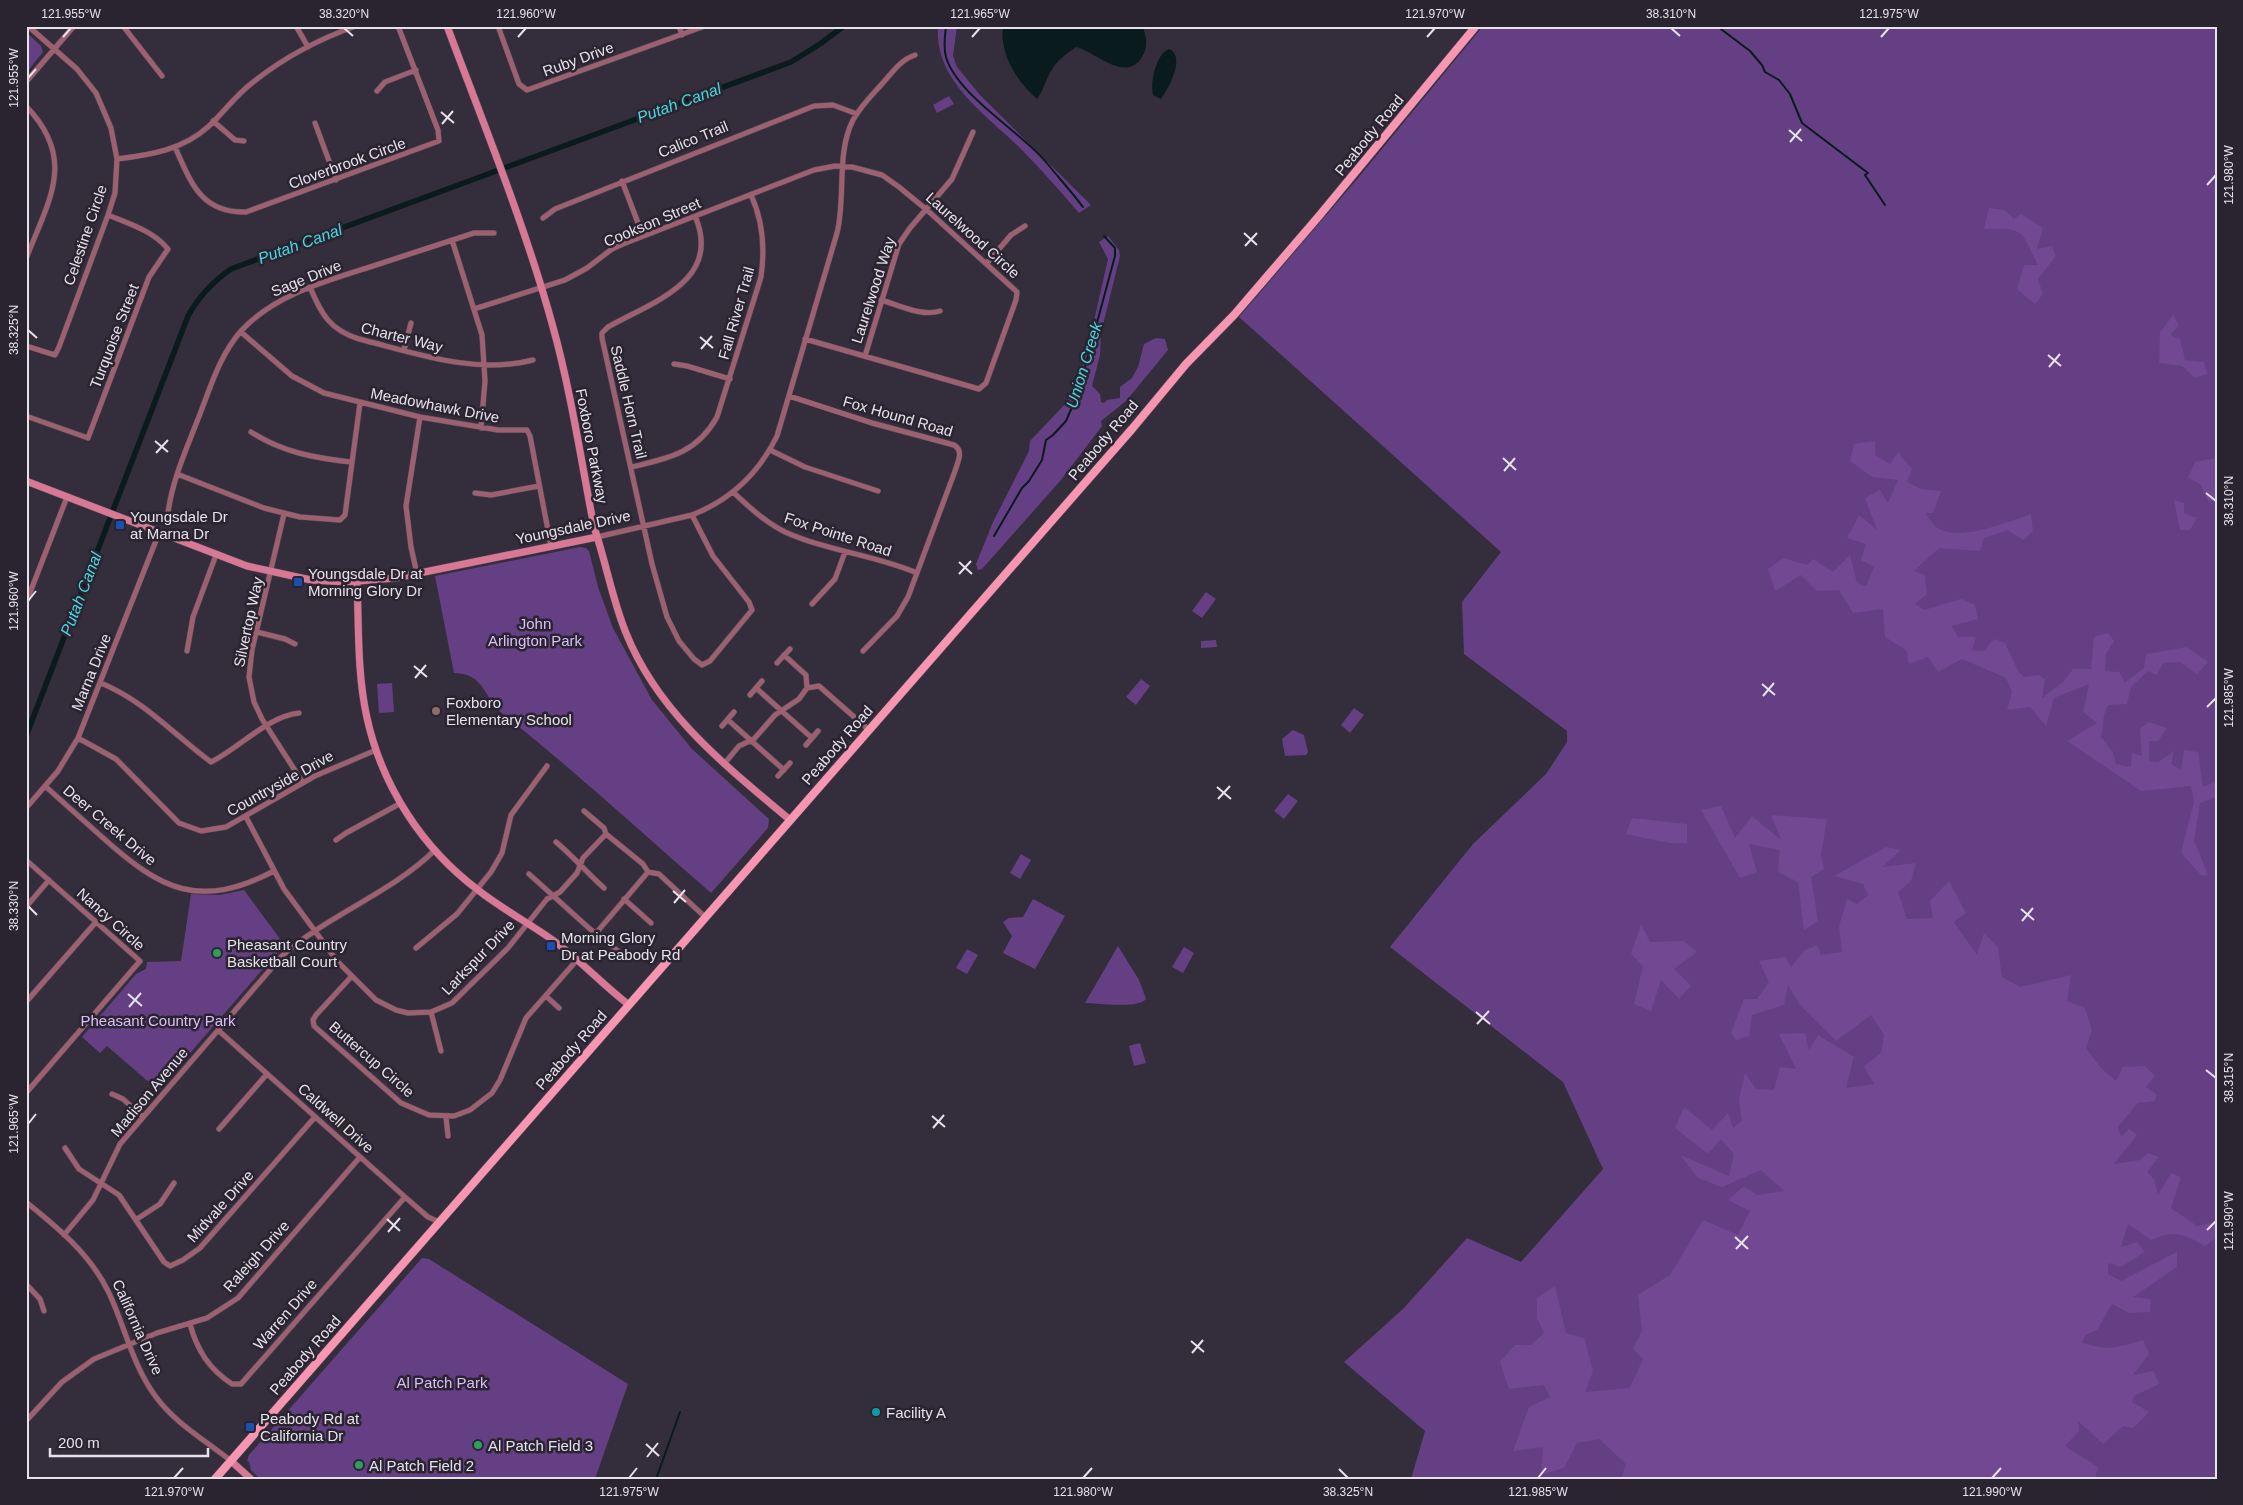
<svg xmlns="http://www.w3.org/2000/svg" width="2243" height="1505" viewBox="0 0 2243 1505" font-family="Arial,sans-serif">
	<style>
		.green { fill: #653f84 }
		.forest { fill: #714891 }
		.water { fill: #091b1c }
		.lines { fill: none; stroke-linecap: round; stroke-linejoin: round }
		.stream { stroke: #091b1c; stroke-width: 2 }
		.canal { stroke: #091b1c; stroke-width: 5.5 }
		.street-casing { stroke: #504a57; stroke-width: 6 }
		.secondary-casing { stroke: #504a57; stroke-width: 8 }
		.primary-casing { stroke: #504a57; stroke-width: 9 }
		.street { stroke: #9c6070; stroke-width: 5 }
		.secondary { stroke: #d87894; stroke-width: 7 }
		.primary { stroke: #f896b1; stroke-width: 8 }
		.ticks { fill: none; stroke: #e6e2ea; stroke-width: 2 }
		.transit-dot { fill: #1a4fb4; stroke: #2a2431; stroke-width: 2 }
		.education-dot { fill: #8d6e63; stroke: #2a2431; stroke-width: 2 }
		.leisure-dot { fill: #2e9e5b; stroke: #2a2431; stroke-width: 2 }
		.culture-dot { fill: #0f9aa8; stroke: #2a2431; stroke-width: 2 }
		.labels { text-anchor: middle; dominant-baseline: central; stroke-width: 5; stroke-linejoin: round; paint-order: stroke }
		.street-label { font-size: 15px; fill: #e6e2ea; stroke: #2a2431 }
		.poi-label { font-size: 15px; fill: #e6e2ea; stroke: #2a2431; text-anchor: start }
		.park-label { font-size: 15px; fill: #ddbdfa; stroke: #2a2431 }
		.water-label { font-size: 16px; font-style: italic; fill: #48d8df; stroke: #2a2431 }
		.neatline { fill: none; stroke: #e6e2ea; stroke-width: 2 }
		.ticks-label { font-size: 12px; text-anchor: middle; fill: #e6e2ea }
	</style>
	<rect width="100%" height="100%" fill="#342d3b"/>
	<path class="green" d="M938,26H957L953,56L957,67L980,95L1091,205L1079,213C1060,191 1041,169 1020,148C986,114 934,81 938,26Z
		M1483,26H2217V1479H1411L1425,1431L1344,1362L1403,1309L1467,1238L1521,1262L1603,1169L1563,1082L1390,947L1473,844L1546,774L1567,742V731L1464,654L1462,602L1501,552L1239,317L1358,178Z
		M26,32L41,46L43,52L26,73Z
		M949,96L954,104L937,113L933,105Z
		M1108,236L1119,250L1120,256L1101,333L1100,355L1092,386L1100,394L1101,402L1104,403L1107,400L1120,398V387L1132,378L1138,367L1144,344L1156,338L1165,339L1168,350L1126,401L1101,421L1102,426L1061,480L982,569L978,570L976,564L993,522L1029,451L1030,441L1067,402L1079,374L1086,356L1108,259L1099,242Z
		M580,547L586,548L589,551L598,587L613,628L652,700L692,749L769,819L768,828L711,893C642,833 575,771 503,714C482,697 486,674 454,673L435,576Z
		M1206,592L1216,599L1202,618L1192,611Z
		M1216,640L1217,647L1201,648V641Z
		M1141,679L1150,686L1136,705L1126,697Z
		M392,683L394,712L379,713L377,684Z
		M1354,708L1364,715L1350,733L1341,725Z
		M1293,730L1304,735L1308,752L1306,755L1285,756L1282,739Z
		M1288,794L1298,801L1284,819L1274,811Z
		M1021,854L1031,860L1020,879L1010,873Z
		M244,890L286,947L275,955L158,1090L107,1046L100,1053L82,1037L136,974L146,969L147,962L181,961L191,894L220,895Z
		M1033,899L1065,916L1035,969L1003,953L1012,936L1003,922L1009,918L1023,917Z
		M1118,946L1139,980L1146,999C1139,1009 1097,1003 1085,1003Z
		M1184,947L1194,953L1183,973L1172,967Z
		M967,949L978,955L967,974L956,968Z
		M1140,1043L1146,1063L1134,1066L1129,1046Z
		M422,1258L429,1259L628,1384L595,1479H260L251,1470L249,1462L247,1461L249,1455Z"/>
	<path class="forest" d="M1989,208L2004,210L2014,219L2021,214L2043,228L2037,249L2052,246L2056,256L2038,279L2043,294L2035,304L2017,289L2024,265H2038C2020,229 2025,228 1984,229Z
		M2173,315L2179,325L2170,335L2180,339L2185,360L2204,362L2207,374L2195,378L2182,366L2159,363L2160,332Z
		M1875,441V455L1890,464L1898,452L1912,469L1907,482L1921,489L1941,491L1933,513H1926C1928,517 1931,522 1935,526C1955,544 2008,522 2031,514L2033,531L2023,540L2008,530L1984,538L1980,551L1939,548L1914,571L1925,575L1927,594L1915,604L1924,610L1961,599L1975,605L1978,619L1951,626L1958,637H1976L1972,650L1984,651L1994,639L2005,643L2018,671L2024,677L2039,675L2045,679L2042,698L2063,682L2073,669H2091L2094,637L2108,633L2114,641L2106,654L2105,671L2119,672L2125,682L2144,668L2146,654L2187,647L2208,662L2197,674L2180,662L2163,663L2157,675L2148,671L2131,687L2127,704L2108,705L2104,715L2101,737L2113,752L2116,764L2131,767L2132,753L2142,756L2140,729L2149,722L2167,728L2158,741H2149V761L2158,762L2174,751L2171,764L2181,770L2184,750L2198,752L2203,787L2217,781V797L2200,803L2194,840L2208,875L2202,876L2181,853L2194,802L2191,786L2141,791L2067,741L2097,723L2083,712L2089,684L2054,698L2046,726L2030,707L2007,710L2012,692L2006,678L1962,659L1938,672L1928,657L1909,664L1906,650L1885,637L1883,609L1853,613L1839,590L1817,591L1801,575L1775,591L1768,569L1783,558L1807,565L1813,559L1833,572L1850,555L1857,583L1866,586L1874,567L1861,560L1866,544L1847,538L1859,515L1877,530L1865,498L1880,490L1888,503L1898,480L1872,477L1850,461L1854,444Z
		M2216,458L2217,499L2209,502L2200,484L2188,478L2195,462Z
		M2174,500L2184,503V513L2197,518L2190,530H2180Z
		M1721,806L1735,838L1752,816L1781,840L1771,815L1827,819L1821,855L1824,869L1811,877L1818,921L1804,930L1798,882L1778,872L1780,850L1749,844L1757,872L1740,878L1701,810Z
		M1632,818L1687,824V843H1670L1626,834Z
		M1886,847L1901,850L1882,867L1916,863L1911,881L1898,892L1907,919L1933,918L1930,901L1949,881L1966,913L1954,922L1977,955L1984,933L1998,947L2002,977L2020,987L2071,975L2067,1001L2085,1008L2092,1030L2086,1048L2101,1068L2116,1081L2123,1067L2145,1066L2155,1076L2146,1087L2156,1094L2155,1101L2138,1103L2118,1127L2121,1137L2129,1129L2137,1135L2114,1164L2140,1160L2148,1153L2159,1157L2147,1172L2154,1179L2158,1195L2171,1173L2181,1177L2171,1208L2197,1226L2214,1222L2217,1223V1237L2205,1246C2182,1233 2176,1230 2151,1240L2128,1224L2121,1247L2137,1242L2145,1252L2121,1267L2108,1263V1274L2121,1281L2177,1252V1267L2133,1297L2151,1299L2150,1312L2129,1313L2112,1304L2097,1330L2086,1335L2082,1342C2103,1352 2122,1347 2143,1340L2149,1354L2133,1375L2154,1371L2159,1384L2134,1396L2132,1402L2149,1412L2133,1428L2123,1426L2103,1444L2078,1421L2079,1431L2065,1446L2098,1467L2095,1479H1621L1626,1464L1599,1439L1577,1443L1564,1468L1541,1475L1543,1447L1513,1451L1529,1407L1550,1397L1544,1385L1509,1389L1500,1362L1515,1345H1531L1544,1333L1537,1318V1298L1555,1286L1566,1333L1584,1338L1593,1371L1585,1392L1630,1388L1643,1359L1633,1349L1642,1331L1638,1295L1670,1275L1703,1220L1738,1235L1750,1211L1728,1200L1744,1186L1757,1195L1784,1191L1761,1170L1722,1187L1698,1178L1680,1155L1729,1176L1734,1154L1721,1139L1708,1154L1675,1128L1684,1107L1712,1130L1728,1113L1733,1128L1742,1121L1739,1099L1745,1073L1756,1089L1774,1090L1780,1067L1796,1069L1779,1034L1805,1033L1809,1050L1818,1035L1854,1057L1846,1088L1874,1084L1864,1066L1881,1053L1884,1035L1871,1015L1836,1041L1799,1004L1788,985L1784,1005L1752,1015L1749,1036L1736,1040L1731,1033L1744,999H1757L1769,982L1759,961L1785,957L1791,967L1804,951L1817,945L1821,955L1842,952L1839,927L1847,899L1857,904L1868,895L1863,884L1834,876Z
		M1641,924L1650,942L1684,941L1697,952L1674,969L1691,986L1679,999L1661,980L1651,1011L1634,1004L1643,966L1631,954Z"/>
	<path class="water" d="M1003,26H1142C1147,35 1148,48 1142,57C1125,84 1095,51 1076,47C1065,55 1056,61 1050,73C1045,82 1043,91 1037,99C1017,82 999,53 1003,26Z
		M1169,49C1186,56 1169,88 1161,99L1153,95C1150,82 1156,54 1169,49Z"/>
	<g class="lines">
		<path class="stream" d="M946,26C945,36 943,47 946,57C957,95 1020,131 1046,162C1058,177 1071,191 1083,207
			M1717,26L1750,51L1762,65L1765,72L1779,80L1790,94L1802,123L1868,173L1865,175L1885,205
			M994,536L1022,488L1029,481L1042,460L1046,440L1053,435L1066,421L1078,393L1115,256V248L1104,236
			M656,1479L680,1412"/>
		<path class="canal" d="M26,736L188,316C199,296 212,282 231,269L791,62L820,44L844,26"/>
		<defs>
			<path id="street" d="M123,26L162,76
				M296,26L308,47
				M498,26L519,84L527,90L705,26
				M679,26L682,35
				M26,82L74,26
				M377,91L385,82L416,70
				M26,106C78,160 48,201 26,259
				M213,121L235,140L244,141
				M315,123L336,180
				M175,147C191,183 201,213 246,212L439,141L438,130L398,26
				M117,159C150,155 183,150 209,126C224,112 236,95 252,83C283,58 319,39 356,26
				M622,181L643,236
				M543,218L555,209L814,106L833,105L857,114
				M452,240L482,335L485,381L481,428
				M987,263L1011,235L1025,226
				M310,287C321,314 330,330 359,339C415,353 475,375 533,360
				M881,300C899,305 922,317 940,311
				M474,309L565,280L587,268L612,249L623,244L814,170L835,166L852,167L882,175L899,187L927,210L1017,292L1016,300L986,383L979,389L805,339
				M241,332L292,376L324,393L420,417L498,430H527L530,436L551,546
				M26,346L55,355L59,347L108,215L115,193L117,159L111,128L96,93L77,69L28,26
				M404,350L411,323
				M865,356L899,244L910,228L952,179L973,132
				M674,364L687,366L730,379
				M789,396L872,423L954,445C964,451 958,461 955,471L908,597L897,616L863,651
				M26,416L88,438L149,277L168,249C153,231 130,224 108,215
				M251,432C282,452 314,458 351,462
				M770,450L805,467L878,491
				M632,467C669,458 697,453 717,417L761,277C765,249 763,221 751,195
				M177,474L264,508L300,517L340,520L345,515L360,403
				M733,492C749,507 765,522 785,532C827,551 875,555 917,573
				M475,493L491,495L539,486
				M168,513C172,481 186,450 198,419C210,389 219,356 241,331C275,294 327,281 373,266C407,255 440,244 474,233H494
				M284,514L252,650L249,677L254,702L262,719L303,783
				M692,515L713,556L749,602L752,610L710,661L702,665L694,659L679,641L667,617L652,564L602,338V333L608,327C652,302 723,281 695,216
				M597,537L692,515C730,500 759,473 777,436L837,233C846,198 836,153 853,120C860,107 871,96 881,85C892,73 900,60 915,55
				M417,574L411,547L406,506L420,417
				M26,603L67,497
				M812,604L835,579L845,552
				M257,632L285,639L295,644
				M187,651L193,617L216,555
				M784,655L806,675L807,688L819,686L869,730
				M777,663L790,649
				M101,683C146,702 173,734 211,762C238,749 268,716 299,713
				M756,688L812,738
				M750,695L762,681
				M728,720L784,770
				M722,726L734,712
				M78,738L116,759L179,823L201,831L226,827L315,776L376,750
				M806,745L818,731
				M724,764L739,746L754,739L775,715L799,699L807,688
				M778,776L790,763
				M45,786C64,803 83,820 102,837C161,890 199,910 274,871
				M26,808L58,771L78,738L159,533
				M584,811L604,828L606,834L643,864L648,872
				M246,817L284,889L337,961L376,1000L396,1010L408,1013L431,1012L452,1003L508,948L547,899L560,892L577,873L583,858L606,834
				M336,840L346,833L401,803
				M556,842C574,857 587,873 604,888
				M26,860L140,961L26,1093
				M648,872L659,874L705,917
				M529,874L590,929L623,955
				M624,899L651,923
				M26,907L49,880
				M597,932L648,872
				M416,948L457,914L491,872L502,853L511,815L547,766
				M351,977L316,1015L313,1020L314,1026L401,1103L429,1115L454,1116L470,1110L492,1093L500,1080L526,1018L577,960
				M546,996L559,1008
				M26,1002L96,922
				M431,1012L441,1051
				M218,1030L405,1197L428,1217L439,1222
				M112,1094L123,1099L143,1117
				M446,1117L448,1136
				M219,1129L267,1074
				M65,1148L79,1169L119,1195L164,1262L170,1266L183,1260L200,1248L315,1117
				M26,1202C57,1227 90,1254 108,1291C125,1326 132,1365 156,1397C176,1424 205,1440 231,1461
				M137,1219L160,1204L174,1183
				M64,1235L93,1200L120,1144L282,956C329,914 390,894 435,850
				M26,1284L40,1299L44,1311
				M190,1324C197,1350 209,1369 232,1384H241L405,1197
				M26,1421L62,1382L94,1359L157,1333L207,1318L238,1298L360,1157"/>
			<path id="secondary" d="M447,26C484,125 525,225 553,327C571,392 581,460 594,527C606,562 612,599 626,633C658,713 726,766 790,820
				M26,481L247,566L311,580L346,582L395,578L597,537
				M357,582C359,627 357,673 367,718C382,786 422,848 478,890C502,909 529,923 554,941C580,960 603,985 629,1005
				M231,1461L251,1479"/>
			<path id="primary" d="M215,1479L1132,429L1186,364L1234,315L1319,216L1476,26"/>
		</defs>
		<use href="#street" class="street-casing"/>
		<use href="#secondary" class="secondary-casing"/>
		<use href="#primary" class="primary-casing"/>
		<use href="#street" class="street"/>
		<use href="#secondary" class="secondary"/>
		<use href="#primary" class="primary"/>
	</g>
	<path class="ticks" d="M344,28L353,36M1671,28L1680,36M63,37L71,28M518,37L526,28M972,37L980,28M1427,37L1435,28M1881,37L1889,28M28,78L36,69M441,112L454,123M442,124L453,111M1789,130L1802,141M1790,142L1801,129M2207,185L2216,175M1244,233L1257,245M1245,246L1257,233M28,330L37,338M700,337L713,348M701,349L712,336M2048,355L2061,366M2049,367L2060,354M155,441L168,452M156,453L168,440M1503,458L1516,470M1504,471L1515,458M2206,493L2216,501M959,562L972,574M959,574L971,561M28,601L36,591M414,666L427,677M415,678L426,665M1762,684L1775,695M1763,696L1774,683M2207,707L2216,698M1217,787L1231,799M1218,799L1230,786M673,891L686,902M674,903L685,890M28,906L37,915M2021,909L2034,920M2022,921L2033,908M128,994L142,1006M129,1007L141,993M1476,1012L1490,1024M1477,1024L1489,1011M2206,1070L2216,1078M932,1116L945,1127M28,1124L36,1114M933,1128L944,1115M387,1219L400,1231M2207,1230L2216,1221M388,1232L400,1218M1735,1237L1748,1249M1736,1249L1748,1236M1191,1341L1204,1352M1192,1353L1203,1340M646,1444L659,1456M647,1457L658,1443M1339,1469L1348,1478M174,1478L183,1468M629,1478L637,1468M1083,1478L1092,1468M1538,1478L1546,1468M1992,1478L2001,1468"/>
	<g class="transit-dot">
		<rect x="115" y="520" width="10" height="10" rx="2.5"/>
		<rect x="293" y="577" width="10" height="10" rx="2.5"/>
		<rect x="546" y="941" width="10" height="10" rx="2.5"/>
		<rect x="245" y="1422" width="10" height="10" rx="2.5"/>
	</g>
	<circle class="education-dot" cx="436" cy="711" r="5"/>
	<g class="leisure-dot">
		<circle cx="217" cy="953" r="5"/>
		<circle cx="478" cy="1445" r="5"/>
		<circle cx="359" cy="1465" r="5"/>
	</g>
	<circle class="culture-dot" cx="876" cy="1412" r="5"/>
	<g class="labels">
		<g class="street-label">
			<text transform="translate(578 59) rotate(-20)">Ruby Drive</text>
			<text transform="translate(1369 135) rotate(-51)">Peabody Road</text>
			<text transform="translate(693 139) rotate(-22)">Calico Trail</text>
			<text transform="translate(347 163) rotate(-20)">Cloverbrook Circle</text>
			<text transform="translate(652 222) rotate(-23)">Cookson Street</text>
			<text transform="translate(85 235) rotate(-71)">Celestine Circle</text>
			<text transform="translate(973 235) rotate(42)">Laurelwood Circle</text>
			<text transform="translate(306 278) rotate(-22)">Sage Drive</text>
			<text transform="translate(873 290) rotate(-72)">Laurelwood Way</text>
			<text transform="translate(736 313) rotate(-74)">Fall River Trail</text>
			<text transform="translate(114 336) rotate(-69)">Turquoise Street</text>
			<text transform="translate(402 337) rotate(14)">Charter Way</text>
			<text transform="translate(629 402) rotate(77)">Saddle Horn Trail</text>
			<text transform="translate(435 405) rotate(11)">Meadowhawk Drive</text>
			<text transform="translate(898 416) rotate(16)">Fox Hound Road</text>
			<text transform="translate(1103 440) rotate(-50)">Peabody Road</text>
			<text transform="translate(592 446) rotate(79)">Foxboro Parkway</text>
			<text transform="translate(573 527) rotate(-12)">Youngsdale Drive</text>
			<text transform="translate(838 534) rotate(18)">Fox Pointe Road</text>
			<text transform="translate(248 622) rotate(-78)">Silvertop Way</text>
			<text transform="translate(91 672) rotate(-68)">Marna Drive</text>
			<text transform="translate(837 745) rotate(-49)">Peabody Road</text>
			<text transform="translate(280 783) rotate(-29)">Countryside Drive</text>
			<text transform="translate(110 825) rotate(40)">Deer Creek Drive</text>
			<text transform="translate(111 919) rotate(42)">Nancy Circle</text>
			<text transform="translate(478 957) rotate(-46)">Larkspur Drive</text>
			<text transform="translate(571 1050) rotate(-49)">Peabody Road</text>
			<text transform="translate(372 1059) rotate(41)">Buttercup Circle</text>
			<text transform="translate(149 1092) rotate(-50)">Madison Avenue</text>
			<text transform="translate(336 1118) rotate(42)">Caldwell Drive</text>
			<text transform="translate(220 1206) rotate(-48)">Midvale Drive</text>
			<text transform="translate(256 1256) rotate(-48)">Raleigh Drive</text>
			<text transform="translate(285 1314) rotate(-49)">Warren Drive</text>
			<text transform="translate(138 1327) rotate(66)">California Drive</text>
			<text transform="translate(305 1355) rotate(-49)">Peabody Road</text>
		</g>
		<g class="poi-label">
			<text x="130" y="516">Youngsdale Dr<tspan x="130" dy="17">at Marna Dr</tspan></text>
			<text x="308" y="573">Youngsdale Dr at<tspan x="308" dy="17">Morning Glory Dr</tspan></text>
			<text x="446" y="702">Foxboro<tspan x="446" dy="17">Elementary School</tspan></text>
			<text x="561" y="937">Morning Glory<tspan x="561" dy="17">Dr at Peabody Rd</tspan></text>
			<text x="227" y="944">Pheasant Country<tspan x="227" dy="17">Basketball Court</tspan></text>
			<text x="886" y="1412">Facility A</text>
			<text x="260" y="1418">Peabody Rd at<tspan x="260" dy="17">California Dr</tspan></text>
			<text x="488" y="1445">Al Patch Field 3</text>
			<text x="369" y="1465">Al Patch Field 2</text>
		</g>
		<g class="park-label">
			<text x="535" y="623">John<tspan x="535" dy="17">Arlington Park</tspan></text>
			<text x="158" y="1020">Pheasant Country Park</text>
			<text x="442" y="1382">Al Patch Park</text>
		</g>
		<g class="water-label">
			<text transform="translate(679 103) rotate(-20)">Putah Canal</text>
			<text transform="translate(300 244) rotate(-20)">Putah Canal</text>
			<text transform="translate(1084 365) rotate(-73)">Union Creek</text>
			<text transform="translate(81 594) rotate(-69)">Putah Canal</text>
		</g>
	</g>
	<rect width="2243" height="1505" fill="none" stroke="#2a2431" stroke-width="55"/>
	<path d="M50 1448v8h158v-8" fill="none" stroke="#e6e2ea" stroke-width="2.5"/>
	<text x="58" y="1448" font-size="15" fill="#e6e2ea" stroke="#2a2431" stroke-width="4" paint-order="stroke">200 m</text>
	<rect x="28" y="28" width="2188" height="1450" class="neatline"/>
	<g class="ticks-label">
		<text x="71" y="18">121.955°W</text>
		<text x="344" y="18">38.320°N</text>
		<text x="526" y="18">121.960°W</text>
		<text x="980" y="18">121.965°W</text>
		<text x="1435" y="18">121.970°W</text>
		<text x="1671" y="18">38.310°N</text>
		<text x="1889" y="18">121.975°W</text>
		<text transform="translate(14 78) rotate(-90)" y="4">121.955°W</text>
		<text transform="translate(2229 175) rotate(-90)" y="4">121.980°W</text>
		<text transform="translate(14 330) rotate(-90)" y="4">38.325°N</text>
		<text transform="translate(2229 501) rotate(-90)" y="4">38.310°N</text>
		<text transform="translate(14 601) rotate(-90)" y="4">121.960°W</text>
		<text transform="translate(2229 698) rotate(-90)" y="4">121.985°W</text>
		<text transform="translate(14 906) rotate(-90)" y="4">38.330°N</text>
		<text transform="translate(2229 1078) rotate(-90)" y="4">38.315°N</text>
		<text transform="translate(14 1124) rotate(-90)" y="4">121.965°W</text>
		<text transform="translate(2229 1221) rotate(-90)" y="4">121.990°W</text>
		<text x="174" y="1496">121.970°W</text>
		<text x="629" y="1496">121.975°W</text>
		<text x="1083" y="1496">121.980°W</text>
		<text x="1348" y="1496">38.325°N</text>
		<text x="1538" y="1496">121.985°W</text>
		<text x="1992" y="1496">121.990°W</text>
	</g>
</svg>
